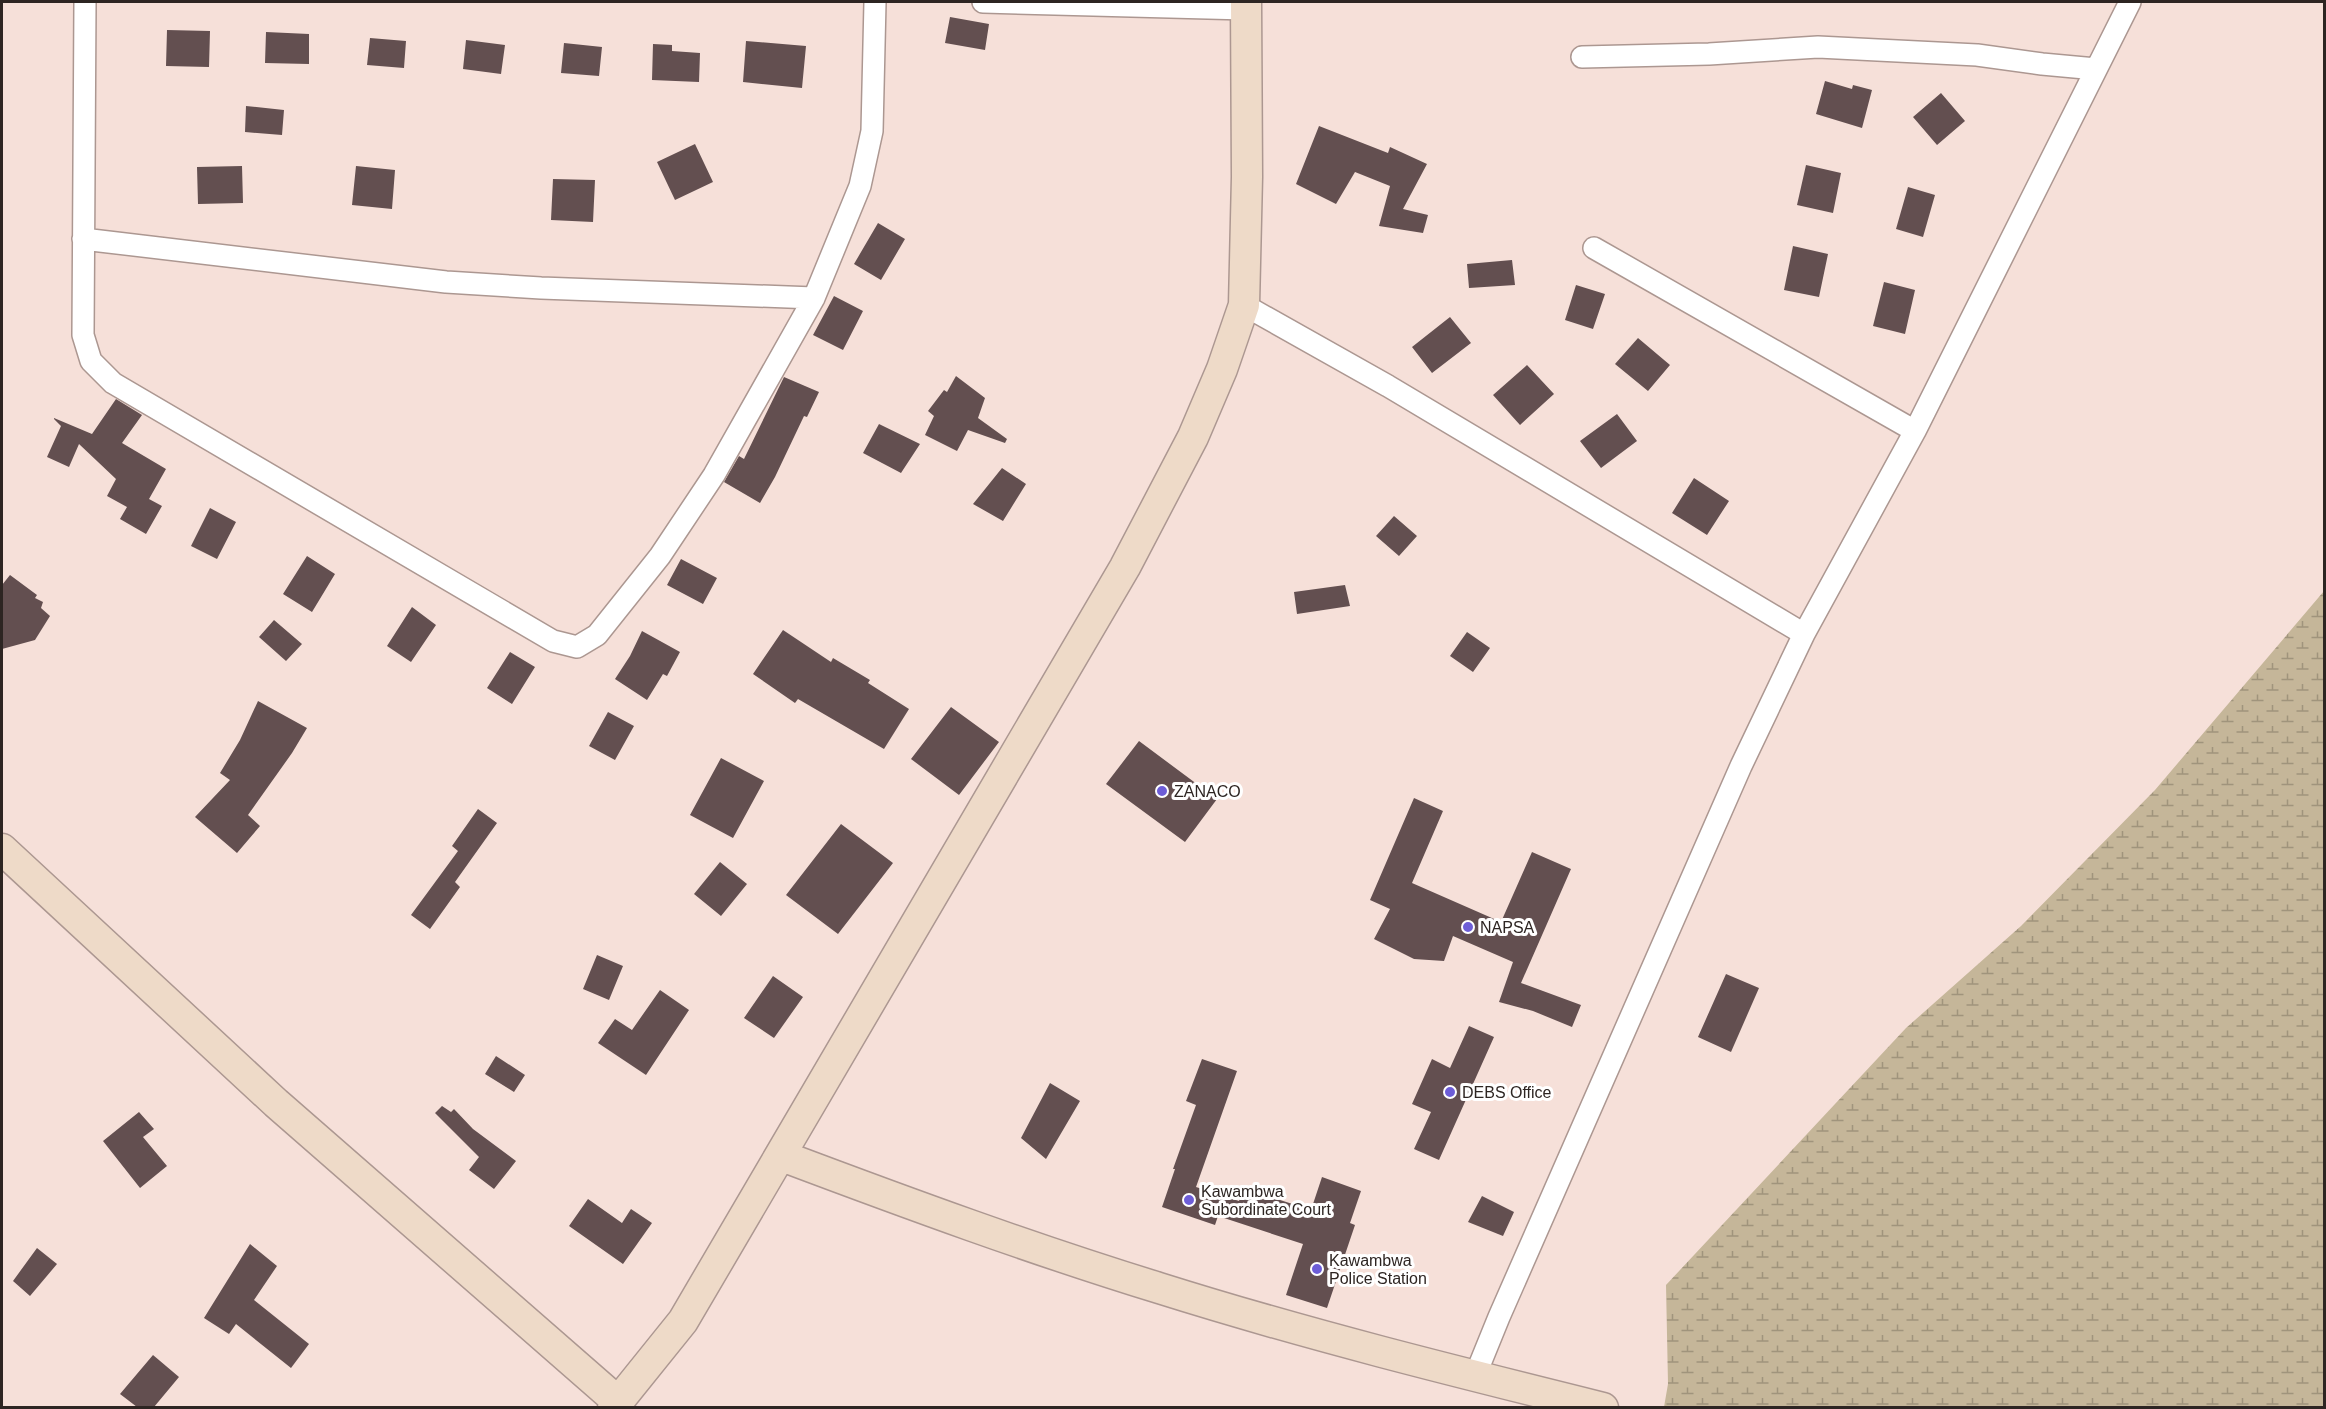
<svg xmlns="http://www.w3.org/2000/svg" width="2326" height="1409" viewBox="0 0 2326 1409" font-family="Helvetica,sans-serif">
	<style>
		.wetland { fill: url(#wetland-marsh) }
		.building { fill: #634f50 }
		.lines { fill: none; stroke-linecap: round; stroke-linejoin: round }
		.street-casing { stroke: #ac9791; stroke-width: 24 }
		.secondary-casing { stroke: #ac9791; stroke-width: 33 }
		.street { stroke: #fff; stroke-width: 21 }
		.secondary { stroke: #eedac8; stroke-width: 30 }
		.poi-dot { fill: #6d5dd7; stroke: #fff; stroke-width: 2 }
		.labels { text-anchor: middle; dominant-baseline: central; stroke-width: 6; stroke-linejoin: round; paint-order: stroke }
		.poi-label { font-size: 16px; fill: #2d2522; stroke: #fff; text-anchor: start }
	</style>
	<defs>
		<pattern id="wetland-marsh" width="20" height="14" patternUnits="userSpaceOnUse" patternTransform="scale(1.5)"><rect width="20" height="14" fill="#c5b699"/><path d="M1 5h8M5 5V1M11 12h8M15 12V8" fill="none" stroke="#a0947c"/></pattern>
	</defs>
	<rect width="100%" height="100%" fill="#f6e0d9"/>
	<path class="wetland" d="M2324,591V1407H1664L1668,1384L1666,1285L1906,1028L2021,926L2155,790Z"/>
	<path class="building" d="M950,17L989,24L985,50L945,43Z
		M167,30L210,31L209,67L166,66Z
		M266,32L309,34V64L265,63Z
		M370,38L406,41L404,68L367,65Z
		M466,40L505,45L501,74L463,69Z
		M746,41L806,46L802,88L743,82Z
		M564,43L602,47L599,76L561,73Z
		M653,44L672,45V51L700,53L699,82L652,80Z
		M1825,81L1852,89L1853,85L1872,90L1862,128L1816,114Z
		M1941,93L1965,121L1937,145L1913,117Z
		M246,106L284,110L282,135L245,132Z
		M1319,126L1388,153L1390,147L1427,164L1403,209L1428,215L1423,233L1379,226L1390,186L1355,172L1336,204L1296,184Z
		M695,144L713,182L675,200L657,162Z
		M1806,165L1841,173L1833,213L1797,205Z
		M242,166L243,203L198,204L197,167Z
		M356,166L395,170L392,209L352,205Z
		M553,179L595,180L593,222L551,220Z
		M1908,187L1935,195L1923,237L1896,229Z
		M878,223L905,239L881,280L854,264Z
		M1793,246L1828,254L1819,297L1784,290Z
		M1512,260L1515,285L1469,288L1467,264Z
		M1884,282L1915,290L1905,334L1873,326Z
		M1576,285L1605,294L1593,329L1565,320Z
		M834,296L863,311L843,350L813,335Z
		M1450,317L1471,343L1432,373L1412,347Z
		M1638,338L1670,365L1648,391L1615,364Z
		M1527,365L1554,394L1520,425L1493,395Z
		M956,376L985,398L978,418L1007,439L1005,443L968,430L957,451L925,435L934,416L928,411L944,390L947,392Z
		M784,377L819,392L807,417L804,416L775,477L760,503L724,482L739,456L744,459Z
		M116,399L142,415L122,443L166,469L149,499L162,506L146,534L120,519L127,507L107,496L116,479L79,444L69,467L47,457L61,426L54,419V418L92,434Z
		M1617,414L1637,441L1601,468L1580,441Z
		M879,424L920,444L901,473L863,453Z
		M1002,468L1026,484L1003,521L973,504Z
		M1694,478L1729,501L1707,535L1672,513Z
		M210,508L236,522L217,559L191,546Z
		M1394,516L1417,536L1399,556L1376,536Z
		M307,556L335,574L312,612L283,594Z
		M681,559L717,578L703,604L667,585Z
		M10,575L37,595L35,598L43,602L41,608L50,616L35,640L2,649V585Z
		M1345,585L1350,606L1297,614L1294,592Z
		M412,607L436,625L411,662L387,646Z
		M274,620L302,644L286,661L259,637Z
		M783,630L831,662L833,658L870,680L868,683L909,709L884,749L798,699L795,703L753,674Z
		M642,631L680,652L667,676L663,674L647,700L615,679L630,656Z
		M1467,632L1490,648L1473,672L1450,656Z
		M510,652L535,667L512,704L487,688Z
		M258,701L307,728L292,753L248,815L260,826L237,853L195,817L230,780L220,773L240,740Z
		M951,707L999,742L959,795L911,759Z
		M608,712L634,726L615,760L589,746Z
		M1139,741L1217,799L1185,842L1106,784Z
		M721,758L764,781L733,838L690,815Z
		M1414,798L1443,811L1412,883L1501,922L1532,852L1571,869L1521,983L1581,1005L1572,1027L1533,1011L1499,1002L1513,962L1453,936L1444,961L1414,959L1374,939L1390,909L1370,900Z
		M478,809L497,823L455,882L460,887L430,929L411,915L458,851L452,846Z
		M841,824L893,863L838,934L786,895Z
		M720,862L747,884L721,916L694,894Z
		M597,955L623,966L609,1000L583,989Z
		M1726,974L1759,988L1731,1052L1698,1037Z
		M773,976L803,997L774,1038L744,1018Z
		M660,990L689,1010L646,1075L598,1043L615,1019L632,1030Z
		M1469,1026L1494,1037L1439,1160L1414,1149L1431,1112L1412,1104L1432,1059L1450,1068Z
		M496,1056L525,1075L514,1092L485,1074Z
		M1202,1059L1237,1071L1196,1187L1239,1201L1243,1188L1311,1210L1322,1177L1361,1191L1350,1223L1355,1225L1327,1308L1286,1295L1303,1244L1218,1216L1215,1225L1162,1207L1175,1169H1173L1196,1105L1186,1101Z
		M1050,1083L1080,1101L1046,1159L1021,1138Z
		M442,1106L451,1112L454,1109L473,1129L516,1161L494,1189L469,1170L479,1157L435,1113Z
		M139,1112L154,1129L143,1137L167,1166L140,1188L103,1141Z
		M1482,1196L1514,1212L1503,1236L1468,1222Z
		M588,1199L622,1223L631,1209L652,1223L623,1264L569,1226Z
		M250,1244L277,1266L254,1300L309,1344L291,1368L236,1324L229,1334L204,1318Z
		M37,1248L57,1264L30,1296L13,1281Z
		M153,1355L179,1377L154,1407H137L120,1394Z"/>
	<g class="lines">
		<defs>
			<path id="street" d="M85,2L83,335L91,361L113,383L553,641L577,647L597,635L660,556L714,475L814,298L860,186L872,131L875,2
				M983,2L1246,9
				M1582,57L1709,54L1818,47L1977,55L2042,64L2096,69
				M83,239L446,282L541,288L814,298
				M1594,248L1915,431
				M1244,305L1388,386L1804,634
				M1475,1376L1499,1317L1741,766L1804,634L1915,431L2130,2"/>
			<path id="secondary" d="M2,849L276,1103L616,1400
				M782,1156C907,1203 1032,1249 1159,1288C1305,1334 1454,1371 1603,1408
				M613,1408L683,1321L1125,567L1193,437L1222,369L1244,305L1247,177L1246,2"/>
		</defs>
		<use href="#street" class="street-casing"/>
		<use href="#secondary" class="secondary-casing"/>
		<use href="#street" class="street"/>
		<use href="#secondary" class="secondary"/>
	</g>
	<g class="poi-dot">
		<circle cx="1162" cy="791" r="6"/>
		<circle cx="1468" cy="927" r="6"/>
		<circle cx="1450" cy="1092" r="6"/>
		<circle cx="1189" cy="1200" r="6"/>
		<circle cx="1317" cy="1269" r="6"/>
	</g>
	<g class="labels">
		<g class="poi-label">
			<text x="1174" y="791">ZANACO</text>
			<text x="1480" y="927">NAPSA</text>
			<text x="1462" y="1092">DEBS Office</text>
			<text x="1201" y="1191">Kawambwa<tspan x="1201" dy="18">Subordinate Court</tspan></text>
			<text x="1329" y="1260">Kawambwa<tspan x="1329" dy="18">Police Station</tspan></text>
		</g>
	</g>
	<rect width="2326" height="1409" fill="none" stroke="#2d2522" stroke-width="6"/>
</svg>
